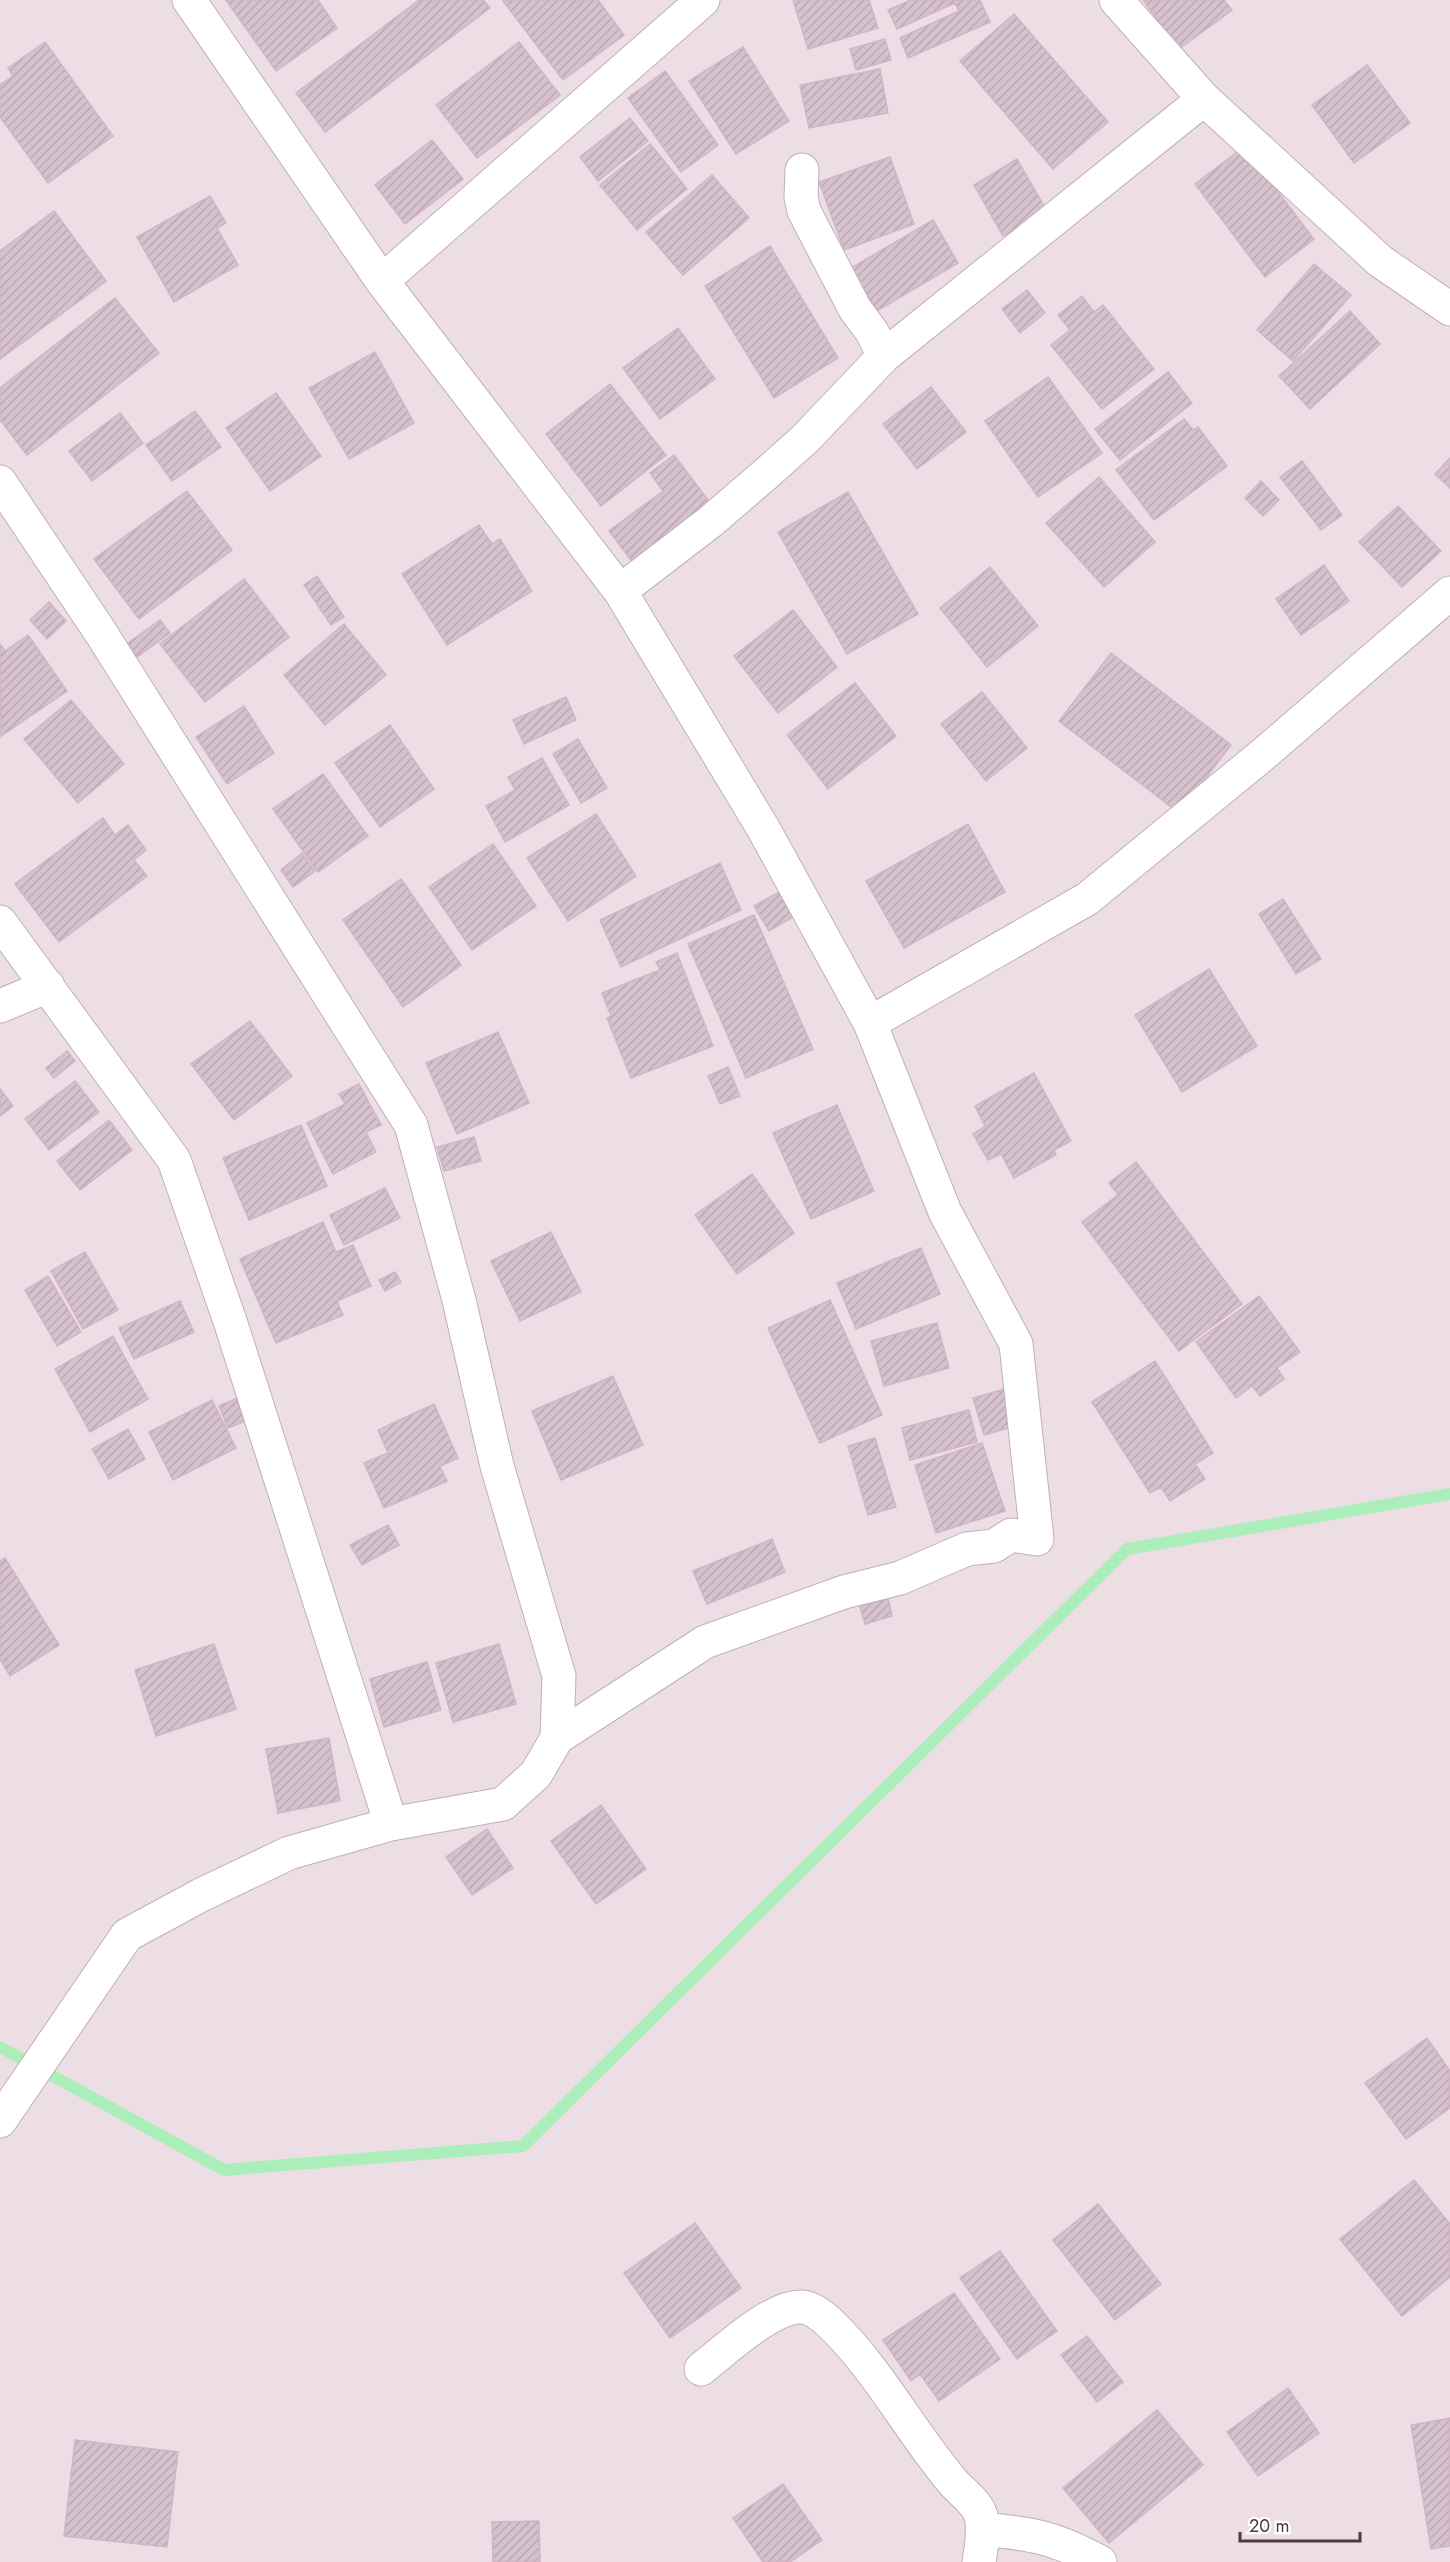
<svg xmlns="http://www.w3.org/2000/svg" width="1450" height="2562" viewBox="0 0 1450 2562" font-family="Jost,sans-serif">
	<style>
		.residential { fill: #eddee6 }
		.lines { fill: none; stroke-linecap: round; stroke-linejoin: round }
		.stream { stroke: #aceeb9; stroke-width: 12 }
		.building { fill: url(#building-hatch); stroke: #d1b5c6; stroke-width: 1.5 }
		.street-casing { stroke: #c0afb9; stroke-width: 35 }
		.street { stroke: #fff; stroke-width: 33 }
	</style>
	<defs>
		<pattern id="building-hatch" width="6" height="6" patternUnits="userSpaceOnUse" patternTransform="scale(1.5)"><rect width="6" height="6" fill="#d6c2ce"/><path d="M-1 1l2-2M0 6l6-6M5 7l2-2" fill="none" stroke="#b9a7b2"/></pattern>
	</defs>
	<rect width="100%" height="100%" fill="#f5ecf1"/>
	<path class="residential" d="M0,0H1450V2562H0Z"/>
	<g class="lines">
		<path class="stream" d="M0,2047L224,2170L523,2146L1127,1549L1450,1494"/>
	</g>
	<path class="building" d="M226,0H318L337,28L276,71Z
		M419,0H483L490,8L325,132L296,93Z
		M505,0H598L624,35L563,80L503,1Z
		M793,0H869L878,28L808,49Z
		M911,0H980L990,22L908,58L900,38L959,11L955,3L897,29L888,10Z
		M1143,0H1224L1232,10L1179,49Z
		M1014,14L1108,122L1053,169L960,61Z
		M885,39L891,60L856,70L850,49Z
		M45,42L113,136L48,183L0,117V85L13,76L8,68Z
		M519,42L560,95L477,158L436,105Z
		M743,47L789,121L736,154L689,81Z
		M1367,65L1410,123L1354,163L1312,105Z
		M880,69L888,113L809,128L800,85Z
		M665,71L718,145L681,172L628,98Z
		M630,118L648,141L598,181L580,157Z
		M432,140L463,179L405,224L375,185Z
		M650,144L687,189L637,230L600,185Z
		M1244,147L1314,239L1265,277L1195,184Z
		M890,157L914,224L844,250L819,182Z
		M1017,159L1047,211L1003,236L974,185Z
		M712,175L749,218L683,275L646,232Z
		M210,196L226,223L217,228L238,265L174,302L137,237Z
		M54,211L106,281L0,359V251Z
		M933,220L958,263L877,311L851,268Z
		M770,246L838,358L774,398L705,286Z
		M1314,264L1351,295L1293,361L1257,330Z
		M1027,290L1045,313L1020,333L1002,309Z
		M1082,296L1094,312L1103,305L1154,369L1102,409L1051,345L1070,330L1058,315Z
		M115,298L159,353L27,455L0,420V388Z
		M1350,311L1380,344L1310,409L1279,376Z
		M678,328L715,379L660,419L623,368Z
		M375,352L414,423L349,459L309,388Z
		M1168,372L1192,403L1120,460L1095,429Z
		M1048,377L1102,453L1038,497L985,421Z
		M610,384L666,455L601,506L546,434Z
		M931,387L966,432L917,469L883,424Z
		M276,393L321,456L270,491L226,428Z
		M195,411L221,447L172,481L146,445Z
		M120,413L143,443L92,481L69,451Z
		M1184,419L1193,430L1198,427L1227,466L1154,520L1116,470Z
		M674,455L711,504L637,568L609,531L663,491L650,473Z
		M1450,458V488L1435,474Z
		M1302,461L1342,515L1321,530L1280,477Z
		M1099,477L1155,542L1104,587L1046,523Z
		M1261,481L1279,500L1263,516L1245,498Z
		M187,491L232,550L139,619L94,559Z
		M848,492L918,614L847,654L778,532Z
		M1398,506L1441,551L1402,587L1359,542Z
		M479,525L492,544L500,539L532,591L447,645L402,574Z
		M1324,565L1349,601L1301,635L1276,599Z
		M990,567L1038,626L987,667L940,608Z
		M317,576L344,617L331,625L304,585Z
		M244,579L289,637L205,702L160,644Z
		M49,602L66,621L47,639L30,620Z
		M793,610L837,667L778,713L734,656Z
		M160,620L170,633L137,657L128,643Z
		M344,624L386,675L325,725L284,675Z
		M28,635L67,691L1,736L0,644L5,651Z
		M1111,653L1231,745L1179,813L1059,721Z
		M855,683L896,736L828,789L787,735Z
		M982,692L1027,748L986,781L941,724Z
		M566,697L576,720L524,744L513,720Z
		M71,700L124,764L78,803L24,739Z
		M244,706L274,753L227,784L196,737Z
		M390,725L434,789L380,827L335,763Z
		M578,739L607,788L581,803L553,754Z
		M542,758L569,805L505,842L486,806L515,790L508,777Z
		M323,774L368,836L318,872L273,809Z
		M596,814L636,876L568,921L527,858Z
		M103,818L115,835L128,825L146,850L134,860L147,876L59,942L15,884Z
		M968,824L1005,892L904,948L866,881Z
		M493,844L536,906L472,950L429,887Z
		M302,853L315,871L293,887L281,870Z
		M720,863L741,910L621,967L600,920Z
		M401,879L461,965L403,1007L343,920Z
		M779,892L793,917L769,931L754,906Z
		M1283,899L1321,959L1296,974L1259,914Z
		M754,915L813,1049L746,1078L688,944Z
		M677,953L713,1046L631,1078L607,1018L611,1016L602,993L660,970L656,962Z
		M1209,969L1257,1046L1182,1092L1135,1015Z
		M250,1021L292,1076L234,1120L191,1064Z
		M498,1032L529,1103L457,1134L426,1063Z
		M67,1051L75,1061L54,1078L46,1068Z
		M728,1067L740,1096L720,1104L708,1076Z
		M1034,1073L1071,1141L1054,1150L1056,1155L1014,1178L1001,1154L988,1160L973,1134L985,1126L975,1106Z
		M75,1081L99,1112L49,1150L25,1119Z
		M359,1084L381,1125L366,1132L376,1152L333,1174L307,1123L345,1104L339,1094Z
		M0,1089L13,1106L0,1116Z
		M837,1105L874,1191L811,1219L773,1133Z
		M109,1120L132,1150L80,1190L57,1161Z
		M301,1125L327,1186L249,1220L223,1158Z
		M474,1137L481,1161L444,1171L437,1147Z
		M1136,1162L1242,1304L1179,1351L1082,1222L1118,1195L1109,1183Z
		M752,1174L794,1233L737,1274L695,1215Z
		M385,1188L400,1218L344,1245L330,1215Z
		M323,1222L336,1252L353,1245L371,1286L337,1301L343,1315L276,1343L240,1259Z
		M551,1232L581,1292L520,1321L491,1261Z
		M921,1248L940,1294L856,1329L837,1283Z
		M85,1252L118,1310L83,1329L51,1271Z
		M395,1272L401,1282L385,1291L379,1280Z
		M48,1276L81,1332L57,1346L25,1290Z
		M1259,1296L1300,1352L1277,1368L1284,1379L1260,1396L1252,1386L1236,1398L1196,1342Z
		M830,1300L882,1415L820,1443L768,1328Z
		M180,1301L194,1332L134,1359L119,1328Z
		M937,1323L949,1368L884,1386L871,1341Z
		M113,1336L148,1399L90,1432L55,1369Z
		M1155,1361L1213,1453L1195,1464L1205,1479L1170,1501L1161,1487L1150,1493L1092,1402Z
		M613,1376L643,1445L561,1480L532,1411Z
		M1005,1389L1015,1426L984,1435L973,1398Z
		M238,1398L248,1420L228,1428L219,1406Z
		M212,1400L236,1448L173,1480L149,1432Z
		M434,1404L458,1458L440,1466L447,1481L384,1508L364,1463L388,1453L378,1430Z
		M969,1410L977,1442L910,1460L902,1428Z
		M128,1429L145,1459L109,1479L92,1449Z
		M875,1438L896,1507L868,1515L848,1446Z
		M982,1443L1005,1511L936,1533L915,1465Z
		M388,1525L399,1545L362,1565L350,1545Z
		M772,1539L785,1572L707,1604L693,1571Z
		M5,1558L59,1645L10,1676L0,1659V1561Z
		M888,1598L892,1616L865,1624L860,1607Z
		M214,1644L236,1709L156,1736L135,1670Z
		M499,1644L516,1704L453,1722L436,1663Z
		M427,1662L441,1710L384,1727L370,1679Z
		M329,1738L340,1801L278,1813L266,1749Z
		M601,1805L646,1869L596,1904L551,1841Z
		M487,1829L513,1868L472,1895L446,1857Z
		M1427,2038L1450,2071V2108L1406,2139L1365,2083Z
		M1414,2180L1450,2224V2277L1402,2316L1340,2239Z
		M1098,2204L1161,2284L1115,2320L1053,2240Z
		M695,2223L741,2288L670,2338L624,2273Z
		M1000,2251L1057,2331L1017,2359L960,2278Z
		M954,2293L1000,2359L939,2401L920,2374L911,2381L883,2340Z
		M1087,2336L1123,2382L1097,2402L1061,2355Z
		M1288,2388L1319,2433L1258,2476L1227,2432Z
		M1157,2410L1203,2465L1109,2543L1063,2488Z
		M1450,2418V2546L1431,2549L1411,2425Z
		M75,2440L178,2452L167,2547L64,2536Z
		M783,2484L822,2540L790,2562H763L733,2518Z
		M539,2521L540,2562H493L492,2522Z"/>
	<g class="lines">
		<defs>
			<path id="street" d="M189,0L382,281L620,591L763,828L870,1023L945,1212L1016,1344L1037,1539L1011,1535L994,1546L967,1549L900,1578L844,1592L705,1642L557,1738
				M1116,0L1204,99L1380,261L1450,309
				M802,170L801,197L804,211L855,309L872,332L884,356
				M382,281L703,0
				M0,482L101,633L411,1125L459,1300L497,1466L559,1676L557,1738L536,1774L503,1804L391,1824L289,1853L201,1895L127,1935L0,2121
				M620,591L710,522L767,473L805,439L884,356L1204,99
				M0,922L174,1160L230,1321L391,1824
				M0,1006L48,986
				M870,1023L1087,899L1266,752L1450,593
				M701,2369C724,2351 772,2306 801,2307C812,2307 825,2318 832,2325C879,2371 910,2431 952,2481C961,2492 977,2502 981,2516C985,2531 981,2548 979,2562
				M982,2529C1033,2534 1054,2537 1100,2562"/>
		</defs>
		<use href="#street" class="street-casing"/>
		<use href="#street" class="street"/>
	</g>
	<path d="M1240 2532v9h120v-9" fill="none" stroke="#4a3a43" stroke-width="3"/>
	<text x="1249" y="2532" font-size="18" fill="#4a3a43" stroke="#ffffff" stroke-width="4.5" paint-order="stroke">20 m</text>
</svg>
